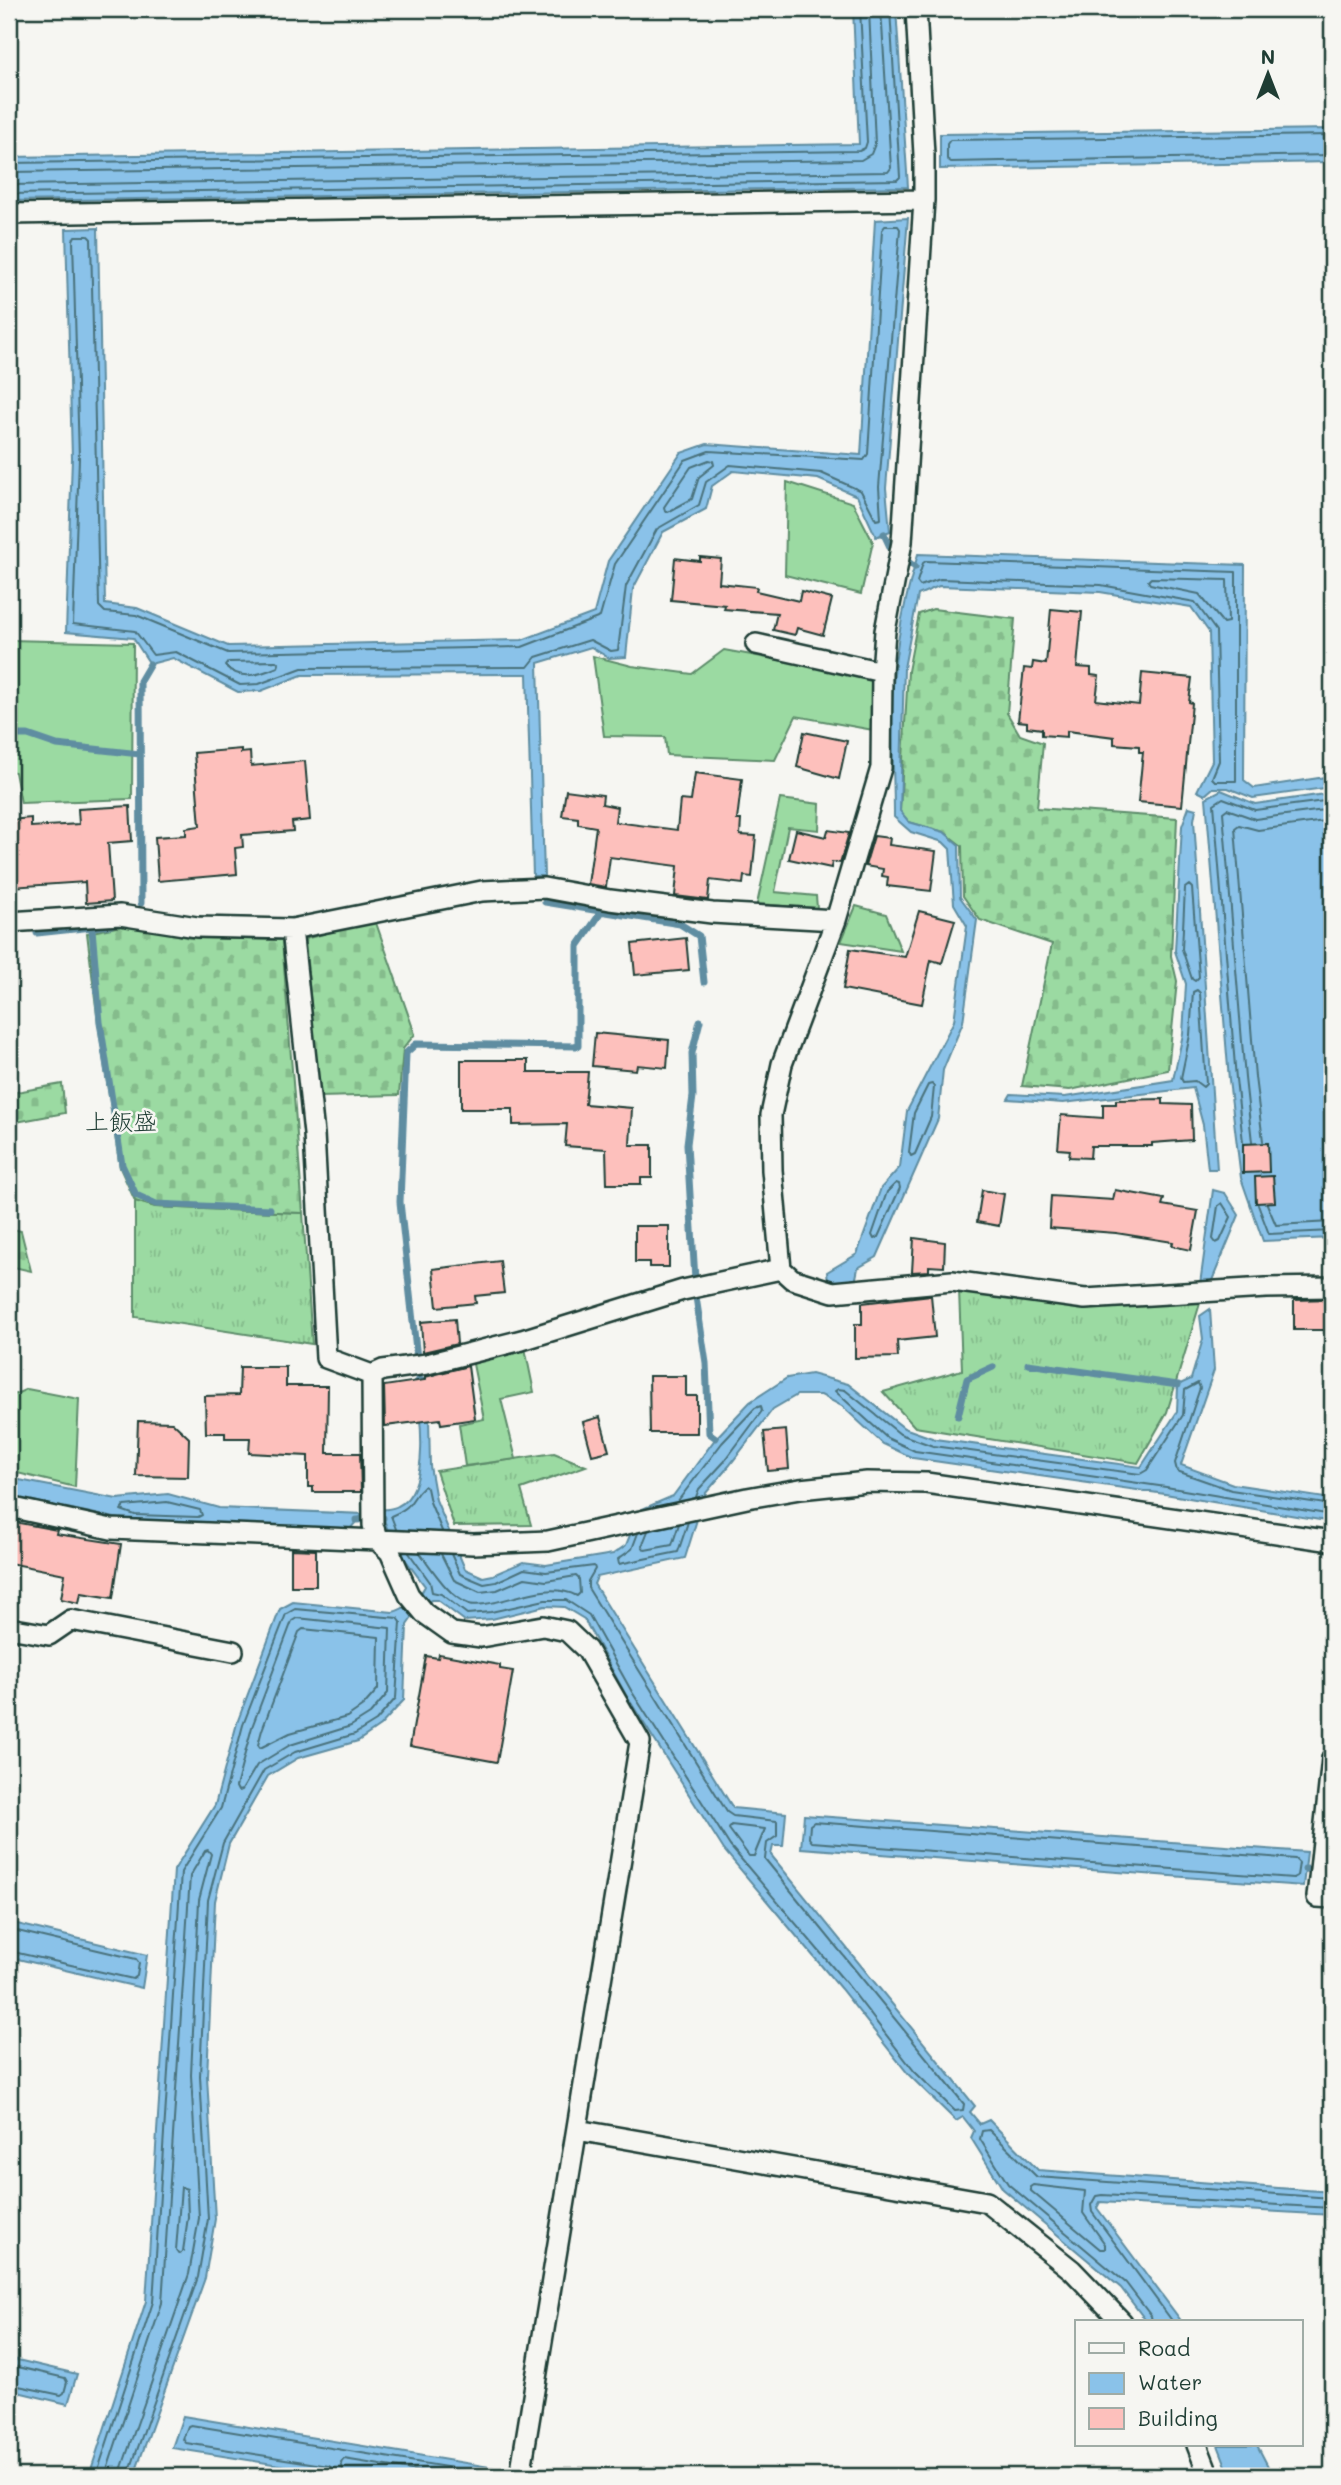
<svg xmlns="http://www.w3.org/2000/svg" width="1341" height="2485" viewBox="0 0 1341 2485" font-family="Mali,'Klee One',sans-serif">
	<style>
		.grass { fill: url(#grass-tufts); stroke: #5d8c6b; stroke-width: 2 }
		.cemetery { fill: url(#cemetery-stones); stroke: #5d8c6b; stroke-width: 2 }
		.garden { fill: #9bdaa2; stroke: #5d8c6b; stroke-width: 2 }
		.water { fill: #8ac2e9; stroke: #5f8da1; stroke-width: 2 }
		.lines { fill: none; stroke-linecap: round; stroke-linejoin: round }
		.shore { stroke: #4a727c; stroke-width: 2 }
		.stream { stroke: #5f8da1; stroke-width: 7 }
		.building { fill: #fdc0bc; stroke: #1f3d34; stroke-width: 2 }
		.street-casing { stroke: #1f3d34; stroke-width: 24 }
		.street { stroke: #f6f6f2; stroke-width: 19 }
		.labels { text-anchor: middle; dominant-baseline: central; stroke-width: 5; stroke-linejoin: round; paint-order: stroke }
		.neighbourhood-label { font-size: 24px; fill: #1f3d34; stroke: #f6f6f2 }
	</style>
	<defs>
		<pattern id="grass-tufts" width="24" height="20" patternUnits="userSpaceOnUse" patternTransform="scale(1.75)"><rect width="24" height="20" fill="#9bdaa2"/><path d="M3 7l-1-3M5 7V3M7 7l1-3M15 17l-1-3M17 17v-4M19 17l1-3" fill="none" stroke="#85bc8c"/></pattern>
		<pattern id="cemetery-stones" width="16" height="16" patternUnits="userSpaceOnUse" patternTransform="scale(1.75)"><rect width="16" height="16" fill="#9bdaa2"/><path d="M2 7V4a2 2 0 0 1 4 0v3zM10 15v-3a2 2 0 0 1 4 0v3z" fill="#85bc8c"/></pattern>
	</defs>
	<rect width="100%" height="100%" fill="#f6f6f2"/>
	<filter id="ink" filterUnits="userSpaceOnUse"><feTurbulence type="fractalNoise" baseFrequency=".0143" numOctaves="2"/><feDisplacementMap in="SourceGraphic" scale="14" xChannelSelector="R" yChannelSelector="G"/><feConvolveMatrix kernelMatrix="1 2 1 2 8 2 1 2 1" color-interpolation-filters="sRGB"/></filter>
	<g filter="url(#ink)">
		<path class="grass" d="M135,1201L156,1207L303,1213L312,1344L135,1317Z
			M959,1290L1201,1300L1167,1412L1138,1463L915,1427L883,1392L962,1370Z
			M554,1453L586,1466L521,1489L531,1525L454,1526L436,1471Z"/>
		<path class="cemetery" d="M933,609L1015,619L1007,713L1020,735L1043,743L1037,808L1177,818L1171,956L1177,981L1168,1070L1070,1090L1022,1086L1052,944L980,920L963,896L962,846L944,832L909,822L900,812L908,671L919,614Z
			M375,920L415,1034L403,1049L399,1095L319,1097L305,939Z
			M131,924L190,938L282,940L303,1213L155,1207L135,1201L120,1168L98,1023L87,933Z
			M62,1084L65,1113L16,1122V1092Z
			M9,1228L21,1231L31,1271L9,1266Z"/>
		<path class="garden" d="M787,482L853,503L873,542L861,594L785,575Z
			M9,640L133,643L132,799L21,803L15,772L9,771Z
			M724,650L872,677L873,730L796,716L775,760L667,755L665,737L604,736L593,656L632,666L692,674Z
			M780,799L820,804L819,830L788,827L775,892L816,896L817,908L757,904Z
			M856,906L886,914L901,951L841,942Z
			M525,1348L534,1392L501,1399L516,1459L465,1466L459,1424L484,1419L472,1359Z
			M27,1389L79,1399L75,1487L9,1471V1397Z"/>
		<path class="water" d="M853,9H896L908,187L9,201V157L859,144Z
			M1332,129V162L940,169V134Z
			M908,218L886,488L890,531L876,537L857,496L818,479L733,471L712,486L706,509L663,532L633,589L626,657L609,658L591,647L538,663L544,876H533L527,674L302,675L261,691L238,692L173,658L150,664L133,638L66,632L72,458L66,229L98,228L105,604L137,608L228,646L522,640L594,613L608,561L681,453L707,444L861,455L875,220Z
			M918,554L1245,565L1244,780L1254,788L1332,776V787L1253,798L1228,788H1213L1205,795L1197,791L1212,761L1209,632L1191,607L1100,592L939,586L918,595L904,668L900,811L909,822L944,832L959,845L960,897L977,920L963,1022L943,1070L938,1119L877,1257L858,1268L855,1283L828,1282L827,1272L857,1254L881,1188L900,1167L907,1111L954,1021L967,926L954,904L950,849L943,842L911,832L894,817C894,790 893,763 892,736C890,676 901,611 918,554Z
			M1221,790L1255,804L1332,793V1238L1263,1241L1241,1178L1229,1080L1206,798Z
			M1189,807L1196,809L1194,820L1217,1169H1208L1203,1125L1193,1088L1063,1103L1008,1099L1011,1094L1065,1097L1173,1080L1183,1034L1186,984L1175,951L1182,826Z
			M1213,1190L1225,1193L1239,1215L1211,1283L1200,1284Z
			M1210,1309L1214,1370L1181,1465L1233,1484L1332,1499V1522L1165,1494L913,1458L883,1444L842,1406L821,1395H797L773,1409L729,1466L705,1494L685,1558L597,1577L594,1584L733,1808L786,1813L783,1846H773L771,1855L975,2106L970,2112L980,2124L989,2120L1038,2170L1332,2192V2215L1100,2202L1097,2208L1182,2322H1147L1121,2288L1003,2189L971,2138L974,2131L963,2117L956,2121L909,2075L841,1989L724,1850L626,1695L584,1619L564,1607L545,1606L492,1619L465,1621L437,1600H431L414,1615L407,1625L404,1700L380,1726L358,1741L298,1758L268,1776L229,1844L215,1901L207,2076L215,2219L205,2278L134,2476H89L146,2301L174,1870L215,1805L237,1723L280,1609L293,1602L393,1612C405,1609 420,1597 425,1586C408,1563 386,1538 382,1510C387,1509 393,1509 398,1506C432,1490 420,1410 415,1381L419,1377L424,1379L429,1417L430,1466L436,1500L465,1569L483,1577L493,1575L523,1562L546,1565L613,1554L626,1545L640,1510L673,1496L716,1438L750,1402L787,1378L811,1374L848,1384L904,1428L935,1439L1141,1467L1177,1412L1178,1385L1191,1379L1203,1339L1200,1316Z
			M9,1478L117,1499L168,1494L219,1508L363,1514L350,1529L134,1522L9,1496Z
			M804,1815L1307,1852L1303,1886L801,1848Z
			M9,1922L147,1955L142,1988L9,1957Z
			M9,2358L77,2374L68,2404L9,2390Z
			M183,2416L544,2476H350L172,2448Z
			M1218,2445H1257L1273,2476H1230Z"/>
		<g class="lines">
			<path class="shore" d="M1332,135L950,140L947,144V159L951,162L1332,155
				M9,163L859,151L865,148L867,142L860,9
				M9,172L861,160L871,154L875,144L869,9
				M9,185L888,172L891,168L881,9
				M9,194L897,180L900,177L890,9
				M885,226H898L900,229L879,487L881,519L876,520L861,491L821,473L730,465L706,482L699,505L657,529L626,586L618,650L611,651L590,640L536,657L528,667L302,668L259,684L240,685L176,652L153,655L135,631L73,624L79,458L73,240L75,236H88L91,239L99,606L105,612L136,615L228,653L522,647L600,617L615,564L685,460L709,451L864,460L868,454L882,230Z
				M709,460L713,461L714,465L699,477L692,499L668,512L665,511L664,507L691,467Z
				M926,561L1236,572V781H1215L1212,778L1219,761L1216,631L1195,602L1101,585L940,579L920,586L917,582L923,563Z
				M1151,578L1227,580L1228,622L1223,623L1199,594L1150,584L1148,581Z
				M276,661L279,664L278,667C259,675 241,681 225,666L228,662Z
				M1189,885L1192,888L1199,977L1195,981L1192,979L1182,949L1185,888Z
				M1197,990L1200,993L1206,1084L1203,1087L1195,1081L1183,1082L1181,1078L1190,1035L1193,992Z
				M932,1084L934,1087L931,1117L915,1154L911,1156L909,1152L914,1113L928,1085Z
				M1263,1141L1255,1077L1235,828L1239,825L1258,830L1332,820
				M1243,1142L1236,1079L1214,804L1223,798L1255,810L1332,800
				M1252,1142L1245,1078L1223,812L1227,809L1255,819L1332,809
				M896,1183L899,1184L900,1188L878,1237L874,1239L872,1235L887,1192Z
				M1222,1203L1231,1217L1220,1241L1216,1243L1213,1239L1218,1206Z
				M1267,1204L1276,1225L1332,1222
				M1258,1205L1269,1234L1332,1231
				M167,1502L200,1510L202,1515L198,1517L135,1515L121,1510L124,1506Z
				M677,1502L722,1443L755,1408L761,1406L762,1411L724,1462L699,1489L696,1497
				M1332,1505L1231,1490L1177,1471L1175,1463L1200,1388L1198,1383L1185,1390L1183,1415L1147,1470L1140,1474L933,1446L900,1434L845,1390L838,1389L835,1391L887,1438L915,1451L1166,1487L1332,1515
				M396,1529L391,1516C417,1505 408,1500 424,1486L427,1488L430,1502L442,1531
				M648,1531L642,1546L645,1550L672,1545L679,1524
				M638,1533L632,1549L618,1559L619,1564L678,1552L688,1522
				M409,1553L430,1582L432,1592L441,1594L467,1614L491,1612L545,1600H566L589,1615L632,1692L730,1846L847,1984L914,2071L955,2111L963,2110L964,2104L765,1859L767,1843L777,1836V1821L733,1816L727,1812L588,1588V1581L595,1569L594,1566L546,1572L524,1569L496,1582L484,1584L460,1574L451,1554
				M420,1553C433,1570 449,1597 469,1604C473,1606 481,1604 485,1604C515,1600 548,1581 577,1596L580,1593L579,1579L576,1576L546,1581L525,1578L497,1590L480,1592L454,1580L441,1554
				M297,1618L390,1628L388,1693L370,1714L351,1726L290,1745L257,1765L242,1790L238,1791L236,1787L252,1727L292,1621Z
				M303,1629L379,1637L378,1689L363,1706L347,1717L290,1733L260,1748L258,1745L262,1730L299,1632Z
				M814,1822L1295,1859L1299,1863L1297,1876L1293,1878L812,1842L809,1838L810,1825Z
				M731,1825L765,1829L754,1856H749L729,1829Z
				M9,1929L136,1959L139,1963L137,1976L133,1979L9,1951
				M1033,2185L1085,2191L1083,2213L1105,2244V2249H1100L1031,2191L1030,2187Z
				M181,2187L187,2189L188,2217L183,2251L179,2254L176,2250Z
				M1152,2322L1151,2316L1126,2283L1008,2184L980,2139L982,2131L989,2130L1037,2177L1332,2198
				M1173,2322L1092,2212L1091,2205L1096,2196L1102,2195L1332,2208
				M9,2365L65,2378L67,2382L64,2393L61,2395L9,2384
				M96,2476L153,2302L181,1872L221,1808L243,1725L286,1614L295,1609L398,1618L401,1622L396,1698L376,1721L355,1734L295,1752L264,1770L223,1843L208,1900L200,2076L208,2219L198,2277L128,2476
				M105,2476L162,2303L190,1876L205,1851L208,1850L211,1854L199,1900L191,2075L199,2218L189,2274L119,2476
				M336,2476L335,2470L329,2466L186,2443L183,2439L188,2426L191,2425L501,2476
				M345,2476L341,2463L344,2459L448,2476"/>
			<path class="stream" d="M884,534L891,549L915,567
				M9,735H28L57,745L140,754
				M545,902L680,924L699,936L704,982
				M141,903L140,681L150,664
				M92,929L100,1022L122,1165L136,1195L156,1204L270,1209
				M37,933L111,925
				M9,935L15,934
				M700,1021L692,1053L693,1096L687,1144L696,1297L706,1363L709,1433L716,1438
				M1028,1364L1178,1385
				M419,1377L400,1202L406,1053L416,1044L578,1046V946L602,911
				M958,1416L967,1379L993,1367
				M357,1520L383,1518
				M1305,1869L1332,1871"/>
		</g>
		<path class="building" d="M700,557L721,559L719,583L757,587L756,591L799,601L801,591L832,599L823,635L797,628L795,635L773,630L777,613L724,609L725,605L671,600L675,558L700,561Z
			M1051,609L1082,612L1077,667L1091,668V675L1099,676L1096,700L1139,705L1142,673L1192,678L1189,702L1192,703L1182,806L1138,802L1143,752H1139V746L1114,744V737L1067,731V737L1042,735V729L1027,727V722L1018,721L1024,668L1032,669L1033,662L1046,664Z
			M804,732L847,741L839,779L797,767Z
			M241,749V753L250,752L251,766L305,761L310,820L292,822L293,831L242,835L243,847L235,848L237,874L158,881L155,837L186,835V828L200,826L194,753Z
			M695,773L742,779L737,820H741L740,835L756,836L752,877L744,876L743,884L710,880L708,900L675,896L678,866L610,857L606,887L588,884L596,827L578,824V818L562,816L566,790L603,795L602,804L617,807L615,822L677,830L680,800L691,801Z
			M130,806L132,841L108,843L112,901L86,903L85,882L11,887L10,866H13L10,820L31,818V827L79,824L78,809Z
			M796,830L826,837L828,830L849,833L840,863L832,862L831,868L789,859Z
			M874,836L890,838L889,845L936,851L931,891L887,886L888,877L882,876L883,869L865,866Z
			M919,911L955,920L942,963L931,960L922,1004L843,989L850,949L905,957Z
			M686,938L689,970L635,975L632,944Z
			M595,1033L669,1040L667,1068L637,1065L636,1070L592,1066Z
			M461,1060H528V1072H588L585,1104L632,1108L630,1145H652V1178H641V1184H607L606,1149L565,1146L567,1124L513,1125V1109H461Z
			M1163,1099V1104L1191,1105L1192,1140L1152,1143V1146H1091L1090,1158L1069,1157L1070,1150L1058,1149L1061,1115L1103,1118V1104H1116V1100Z
			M1268,1143L1269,1172L1243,1173V1144Z
			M1273,1176L1275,1202L1256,1203L1255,1177Z
			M982,1190L1004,1194L999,1226L977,1222Z
			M1115,1190L1164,1199L1162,1205L1198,1211L1191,1250L1172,1246L1173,1242L1116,1233L1049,1228L1051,1196L1113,1200Z
			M635,1226H669V1267H649V1262H635Z
			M914,1238L945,1242L944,1267L929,1266V1271L912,1272Z
			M500,1261L504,1293L475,1296L476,1303L437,1307L433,1269Z
			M931,1295L935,1337L897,1341L898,1357L855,1358V1324H862V1303Z
			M1332,1299V1330H1294V1300Z
			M455,1319L457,1344L423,1352L421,1322Z
			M468,1366L475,1419L441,1424L440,1419L385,1426L384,1386L425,1380V1377Z
			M240,1367H286V1386H328L327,1453H360L361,1492H313V1487H308V1456L249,1453L250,1438H225V1433H206L205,1396L239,1395Z
			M649,1376H686V1396H697V1433H650Z
			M600,1417L609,1451L592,1455L583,1422Z
			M138,1421L172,1422L189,1438L188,1477L136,1476Z
			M786,1430L789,1469L768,1471L764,1432Z
			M9,1521L57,1530L56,1534L121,1544L113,1598L81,1593L79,1603L61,1599L65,1574L9,1563Z
			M291,1549L316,1550V1586H291Z
			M439,1654L500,1665V1669L513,1671L497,1762L410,1746L426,1656L438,1658Z"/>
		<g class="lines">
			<defs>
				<path id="street" d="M9,214L924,200
					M756,644L882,672
					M9,922L120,915L197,927L292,929L482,891L544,888L610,900L712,913L836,920
					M292,929L314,1134L326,1358L372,1375L383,1370L427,1364L522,1340L683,1290L781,1269L792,1279L833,1292L952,1281L1085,1299L1266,1288L1332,1287
					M781,1269L772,1170L771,1115L782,1064L836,920L881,768L882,672L885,631L902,542L924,200V155L916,9
					M372,1375L373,1525L378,1541L390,1552L409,1595L424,1613L452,1633L481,1637L543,1626L567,1631L587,1650L640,1742L520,2476
					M9,1507L111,1529L473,1544L548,1541L747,1498L800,1489L867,1482L926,1483L1332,1541
					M9,1628L49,1635L71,1620L233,1651
					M1332,1758L1317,1897L1332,1898
					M577,2130L987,2202L1072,2270L1122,2322
					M1197,2445L1209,2476"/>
			</defs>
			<use href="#street" class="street-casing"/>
			<use href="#street" class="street"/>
		</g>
	</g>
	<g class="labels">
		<g class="neighbourhood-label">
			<text x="121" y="1120">上飯盛</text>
		</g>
	</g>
	<rect width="1341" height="2485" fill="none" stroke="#f6f6f2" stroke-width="35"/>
	<rect x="18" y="18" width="1306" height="2450" fill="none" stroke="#1f3d34" stroke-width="2.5" filter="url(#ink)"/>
	<rect x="1075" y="2320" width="228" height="126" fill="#f6f6f2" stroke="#a0aca6" stroke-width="2"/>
	<rect x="1089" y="2343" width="35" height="10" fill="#f6f6f2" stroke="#a0aca6" stroke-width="2"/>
	<text x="1138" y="2356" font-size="21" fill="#1f3d34">Road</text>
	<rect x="1089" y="2373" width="35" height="21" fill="#8ac2e9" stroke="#a0aca6" stroke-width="2"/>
	<text x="1138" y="2390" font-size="21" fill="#1f3d34">Water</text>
	<rect x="1089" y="2408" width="35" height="21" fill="#fdc0bc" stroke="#a0aca6" stroke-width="2"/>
	<text x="1138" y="2426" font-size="21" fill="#1f3d34">Building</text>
	<g transform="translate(1268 74)" stroke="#f6f6f2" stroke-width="5" paint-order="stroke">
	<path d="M0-5L12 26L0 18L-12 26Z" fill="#1f3d34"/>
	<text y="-10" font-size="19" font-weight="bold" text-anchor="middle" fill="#1f3d34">N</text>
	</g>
</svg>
